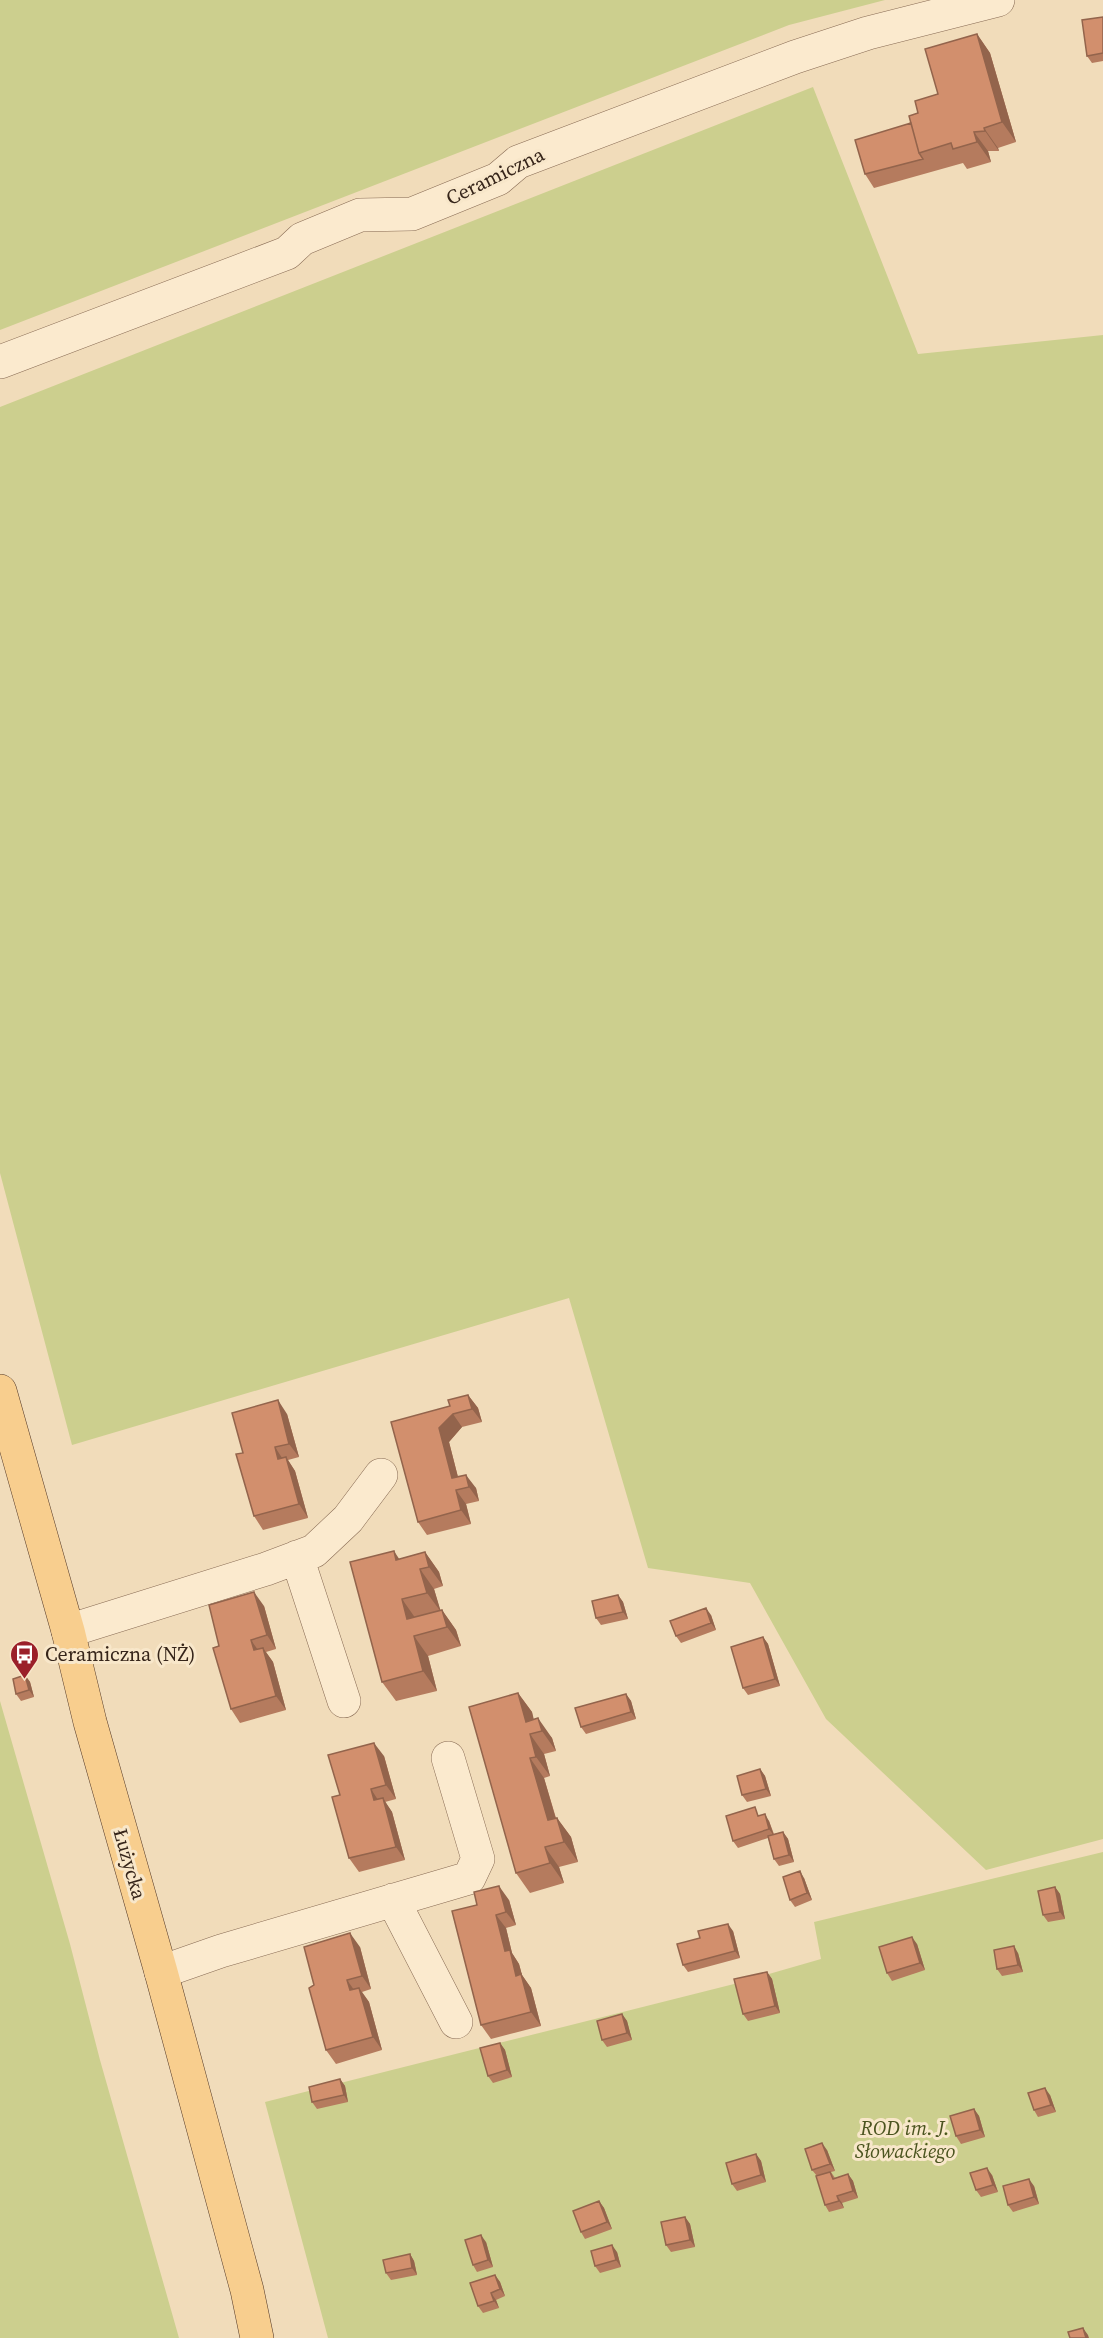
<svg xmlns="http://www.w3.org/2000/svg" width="1103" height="2338" viewBox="0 0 1103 2338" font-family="'Source Serif 4',serif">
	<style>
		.green { fill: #cccf8e }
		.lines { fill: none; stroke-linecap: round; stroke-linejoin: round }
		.minor-casing { stroke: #886b54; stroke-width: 34 }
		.major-casing { stroke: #553a29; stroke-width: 34 }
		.minor { stroke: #fbeace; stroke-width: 33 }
		.major { stroke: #f8ce8e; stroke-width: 33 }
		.wall { fill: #b57b5e }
		.shaded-wall { fill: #93644c }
		.building { fill: #d28f6d; stroke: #93644c; stroke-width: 1.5 }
		.labels { text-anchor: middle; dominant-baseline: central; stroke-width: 6; stroke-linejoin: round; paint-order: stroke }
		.street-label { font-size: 20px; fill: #36251a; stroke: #f8e7ca }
		.poi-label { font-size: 20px; fill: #36251a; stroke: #f8e7ca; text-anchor: start }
		.park-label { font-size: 20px; font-style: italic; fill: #4b541f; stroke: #f8e7ca }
	</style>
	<rect width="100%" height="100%" fill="#f1dcba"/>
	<path class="green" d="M0,0H885L789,25L0,330Z
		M813,87L918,354L1103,335V1839L986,1870L826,1719L750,1583L648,1568L569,1298L72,1445L0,1173V407Z
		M0,1701L70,1944L100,2060L179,2338H0Z
		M1103,1852V2338H328L265,2102L738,1983L821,1959L814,1922Z"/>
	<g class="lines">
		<defs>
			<path id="minor" d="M0,362L287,253L302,239L360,215L412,214L498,179L518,162L795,57L868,33L998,0
				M297,1557L344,1701
				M68,1631L266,1569L314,1551L348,1519L381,1475
				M393,1900L456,2022
				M161,1972L221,1951L469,1878L478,1859L448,1758"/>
			<path id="major" d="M0,1391L68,1631L90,1722L161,1972L247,2290L257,2338"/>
		</defs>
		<use href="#minor" class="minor-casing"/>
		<use href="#major" class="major-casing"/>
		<use href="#minor" class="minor"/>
		<use href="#major" class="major"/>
	</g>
	<path class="wall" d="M1103,17V61L1092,63L1087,56Z
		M977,34L990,53L1016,142L998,148L999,151H988L991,162L967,169L963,163L874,188L865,174L918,113L938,94Z
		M468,1395L478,1408L482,1422L462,1427L449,1442L458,1477L476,1488L479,1501L466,1504L471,1524L427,1535L418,1522L450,1406Z
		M287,1414L299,1457L288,1460L295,1471L308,1518L263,1530L254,1516L243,1453Z
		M425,1552L439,1572L443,1586L434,1589L440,1610H442L456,1630L461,1646L428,1656L437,1691L396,1701L382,1682L399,1559Z
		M618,1595L623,1602L628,1619L601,1625L596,1618Z
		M264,1606L276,1649L266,1652L273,1662L286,1710L240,1723L231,1709L219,1646Z
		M711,1615L716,1630L681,1643L676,1636Z
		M763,1637L768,1644L780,1686L748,1695L743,1688Z
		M25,1675L30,1682L34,1697L21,1701L16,1694Z
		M518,1693L532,1712L533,1719L552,1738L556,1751L544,1754L550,1776L544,1778L556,1818H557L571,1837L578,1862L559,1867L564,1883L530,1893L516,1873Z
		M626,1694L631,1701L636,1719L586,1734L581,1727Z
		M384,1756L396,1799L385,1802L392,1812L405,1860L359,1872L349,1858L340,1795Z
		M760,1769L765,1776L771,1796L747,1802L742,1795Z
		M760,1815L769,1821L774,1834L783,1832L788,1839L794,1862L779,1866L774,1859L768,1838L738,1848L733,1841Z
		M804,1878L812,1900L795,1907L790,1900Z
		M1055,1887L1060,1894L1065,1919L1048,1922L1043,1915Z
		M509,1900L516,1925L506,1928L512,1953L519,1964L522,1975L531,1988L541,2026L491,2039L481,2025L452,1911Z
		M733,1931L740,1958L688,1972L683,1965Z
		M917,1944L925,1970L892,1981L887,1973Z
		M360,1947L371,1989L362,1992L369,2002L382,2050L336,2064L326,2050L314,1985Z
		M1018,1953L1023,1972L1002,1976L997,1969Z
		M767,1972L772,1979L780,2013L748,2021L743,2014Z
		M622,2014L627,2021L632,2040L607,2047L602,2040Z
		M500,2043L505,2050L512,2077L493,2083L488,2076Z
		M340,2079L345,2086L348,2102L317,2109L312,2102Z
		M1050,2095L1056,2112L1038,2117L1034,2110Z
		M974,2109L979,2116L985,2137L961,2144L956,2136Z
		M827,2150L835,2171L831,2172L835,2178L848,2174L853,2181L858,2198L842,2203L844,2208L829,2212L825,2205L817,2176L812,2170Z
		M756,2154L761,2161L766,2182L737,2191L732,2184Z
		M992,2175L998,2192L981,2197L976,2190Z
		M1034,2186L1039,2204L1013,2212L1008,2205Z
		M599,2201L604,2208L612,2229L585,2239L581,2232Z
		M685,2217L690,2224L695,2247L671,2252L666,2245Z
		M486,2242L493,2267L477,2272L473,2265Z
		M617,2252L621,2267L600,2273L595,2266Z
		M410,2254L414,2261L417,2275L391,2280L386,2273Z
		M495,2275L500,2282L505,2296L496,2300L499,2308L483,2313L478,2306Z"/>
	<path class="shaded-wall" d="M977,34L990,53L1016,142L1002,122Z
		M984,128L998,148L999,151L985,131Z
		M974,132L988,151L991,162L977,142Z
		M468,1395L478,1408L482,1422L472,1409Z
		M278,1400L287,1414L299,1457L289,1444Z
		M453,1414L462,1427L449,1442L461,1489L452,1478L439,1428Z
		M275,1447L284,1461L278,1459Z
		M286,1457L295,1471L308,1518L299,1504Z
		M466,1475L476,1488L479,1501L469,1487Z
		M456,1490L466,1504L471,1524L461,1510Z
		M394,1551L407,1571L396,1560Z
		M425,1552L439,1572L443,1586L429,1567Z
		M420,1569L434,1589L441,1612L427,1593Z
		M254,1592L264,1606L276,1649L267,1635Z
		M618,1595L623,1602L628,1619L623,1612Z
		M402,1599L416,1619H407Z
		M706,1608L711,1615L716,1630L711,1623Z
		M442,1610L456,1630L461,1646L447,1627Z
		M414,1636L428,1656L437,1691L423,1671Z
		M763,1637L768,1644L780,1686L775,1679Z
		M251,1640L260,1653L254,1650Z
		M263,1648L273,1662L286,1710L276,1696Z
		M25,1675L30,1682L34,1697L29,1690Z
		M518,1693L532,1712L537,1732L526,1722Z
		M626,1694L631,1701L636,1719L631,1712Z
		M538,1718L552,1738L556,1751L542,1731Z
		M530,1734L544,1754L550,1776L536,1757Z
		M374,1743L384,1756L396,1799L386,1785Z
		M530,1758L544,1778L562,1840L548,1820Z
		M760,1769L765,1776L771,1796L766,1789Z
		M371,1789L380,1803L374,1800Z
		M383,1798L392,1812L405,1860L396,1847Z
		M765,1814L769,1821L774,1836L769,1829Z
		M557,1818L571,1837L578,1862L564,1842Z
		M783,1832L788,1839L794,1862L789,1855Z
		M545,1847L559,1867L564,1883L550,1863Z
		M800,1871L804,1878L812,1900L807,1893Z
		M499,1886L509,1900L516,1925L506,1912Z
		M1055,1887L1060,1894L1065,1919L1060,1912Z
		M496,1915L506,1928L512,1953L519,1964L522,1975L531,1988L541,2026L531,2012L505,1951Z
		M728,1924L733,1931L740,1958L735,1951Z
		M350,1933L360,1947L371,1989L362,1976Z
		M912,1937L917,1944L925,1970L920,1963Z
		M1014,1946L1018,1953L1023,1972L1018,1965Z
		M767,1972L772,1979L780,2013L775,2006Z
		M347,1980L357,1994L350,1990Z
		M359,1988L369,2002L382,2050L373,2037Z
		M622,2014L627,2021L632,2040L627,2033Z
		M500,2043L505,2050L512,2077L507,2070Z
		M340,2079L345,2086L348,2102L344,2095Z
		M1045,2088L1050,2095L1056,2112L1051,2105Z
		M974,2109L979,2116L985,2137L980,2130Z
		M822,2143L827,2150L835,2171L830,2164Z
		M756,2154L761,2161L766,2182L761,2175Z
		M987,2168L992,2175L998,2192L993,2185Z
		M848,2174L853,2181L858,2198L853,2191Z
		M1029,2179L1034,2186L1039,2204L1034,2197Z
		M837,2196L842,2203L844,2208L839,2201Z
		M599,2201L604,2208L612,2229L607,2222Z
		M685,2217L690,2224L695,2247L690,2240Z
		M481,2235L486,2242L493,2267L488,2260Z
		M612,2245L617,2252L621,2267L616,2260Z
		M410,2254L414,2261L417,2275L412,2268Z
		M495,2275L500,2282L505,2296L500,2289Z
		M491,2293L496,2300L499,2308L494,2301Z
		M1083,2328L1088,2335L1089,2338H1086Z"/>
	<path class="building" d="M1103,17V53L1087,56L1082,20Z
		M977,34L1002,122L984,128L985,131L974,132L977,142L953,149L951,143L919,153L909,116L918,113L915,101L938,94L925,49Z
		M911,123L919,153L923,159L865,174L855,140Z
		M468,1395L472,1409L453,1414L439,1428L452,1478L466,1475L469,1487L456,1490L461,1510L418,1522L391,1422L450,1406L448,1400Z
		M278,1400L289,1444L275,1447L278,1459L286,1457L299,1504L254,1516L236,1454L243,1453L232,1413Z
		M394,1551L396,1560L425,1552L429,1567L420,1569L427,1593L402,1599L407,1619L442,1610L447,1627L414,1636L423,1671L382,1682L350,1562Z
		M254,1592L267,1635L251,1640L254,1650L263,1648L276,1696L231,1709L213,1648L219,1646L209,1605Z
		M618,1595L623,1612L596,1618L592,1601Z
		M706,1608L711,1623L676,1636L670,1621Z
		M763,1637L775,1679L743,1688L731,1647Z
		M25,1675L29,1690L16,1694L13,1679Z
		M518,1693L526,1722L538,1718L542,1731L530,1734L536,1757L530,1758L548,1820L557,1818L564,1842L545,1847L550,1863L516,1873L469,1707Z
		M626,1694L631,1712L581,1727L575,1708Z
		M374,1743L386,1785L371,1789L374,1800L383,1798L396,1847L349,1858L332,1797L340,1795L328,1755Z
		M760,1769L766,1789L742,1795L737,1776Z
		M755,1807L758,1816L765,1814L769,1829L733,1841L726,1816Z
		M783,1832L789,1855L774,1859L768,1836Z
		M800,1871L807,1893L790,1900L783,1877Z
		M499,1886L506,1912L496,1915L505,1951L510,1950L516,1976L521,1974L531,2012L481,2025L452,1911L477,1905L474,1892Z
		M1055,1887L1060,1912L1043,1915L1038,1891Z
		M728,1924L735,1951L683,1965L677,1944L700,1938L698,1931Z
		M350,1933L362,1976L347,1980L350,1990L359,1988L373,2037L326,2050L309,1988L314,1985L304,1947Z
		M912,1937L920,1963L887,1973L879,1947Z
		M1014,1946L1018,1965L997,1969L994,1950Z
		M767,1972L775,2006L743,2014L734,1979Z
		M622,2014L627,2033L602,2040L597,2021Z
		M500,2043L507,2070L488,2076L480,2048Z
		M340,2079L344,2095L312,2102L309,2087Z
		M1045,2088L1051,2105L1034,2110L1028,2093Z
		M974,2109L980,2130L956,2136L950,2116Z
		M822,2143L830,2164L812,2170L805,2149Z
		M756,2154L761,2175L732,2184L726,2163Z
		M987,2168L993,2185L976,2190L970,2173Z
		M830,2172L833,2179L848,2174L853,2191L837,2196L839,2201L825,2205L816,2176Z
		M1029,2179L1034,2197L1008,2205L1003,2186Z
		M599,2201L607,2222L581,2232L573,2211Z
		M685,2217L690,2240L666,2245L661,2222Z
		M481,2235L488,2260L473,2265L465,2240Z
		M612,2245L616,2260L595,2266L591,2251Z
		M410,2254L412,2268L386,2273L383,2260Z
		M495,2275L500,2289L491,2293L494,2301L478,2306L470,2283Z
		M1083,2328L1086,2338H1070L1068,2332Z"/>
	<defs>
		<symbol id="bus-pin" viewBox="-11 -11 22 30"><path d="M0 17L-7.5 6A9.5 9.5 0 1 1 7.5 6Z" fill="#9b202a" stroke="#f8e7ca"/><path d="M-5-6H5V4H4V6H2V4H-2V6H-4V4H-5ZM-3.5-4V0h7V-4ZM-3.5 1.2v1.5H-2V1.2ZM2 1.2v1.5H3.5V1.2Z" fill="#fff"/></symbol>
	</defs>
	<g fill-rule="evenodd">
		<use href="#bus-pin" x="8" y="1638" width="33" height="45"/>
	</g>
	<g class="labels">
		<g class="street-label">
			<text transform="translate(495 176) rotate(-26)">Ceramiczna</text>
			<text transform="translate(130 1864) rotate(74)">Łużycka</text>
		</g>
		<g class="poi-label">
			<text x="45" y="1654">Ceramiczna (NŻ)</text>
		</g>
		<g class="park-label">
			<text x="905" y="2128">ROD im. J.<tspan x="905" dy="23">Słowackiego</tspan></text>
		</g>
	</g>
</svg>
